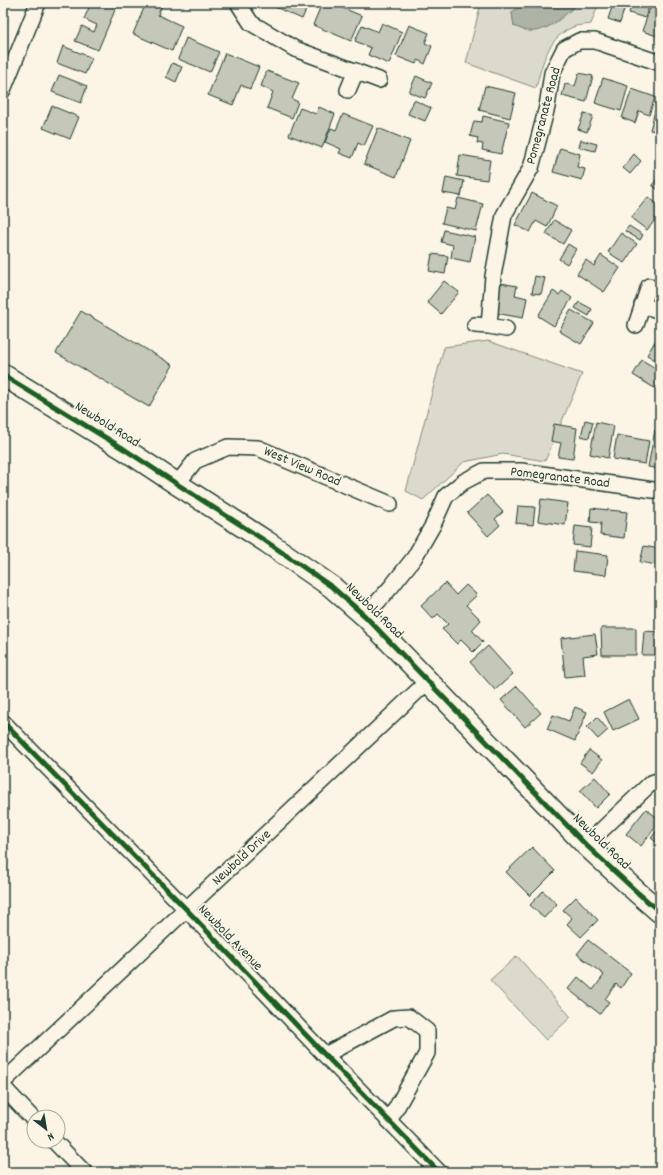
<svg xmlns="http://www.w3.org/2000/svg" width="663" height="1175" viewBox="0 0 663 1175" font-family="Dekko,sans-serif">
	<style>
		.green { fill: #dcdacc; stroke: #7e8c80 }
		.water { fill: #aeb3a7; stroke: #758479 }
		.building { fill: #c5c7b9; stroke: #1f3d34 }
		.lines { fill: none; stroke-linecap: round; stroke-linejoin: round }
		.street-casing { stroke: #1f3d34; stroke-width: 18 }
		.secondary-casing { stroke: #1f3d34; stroke-width: 24 }
		.street { stroke: #fcf5e5; stroke-width: 15 }
		.secondary { stroke: #fcf5e5; stroke-width: 21 }
		.cycleway-casing { stroke: #fcf5e5; stroke-width: 8 }
		.cycleway { stroke: #1b5e20; stroke-width: 5 }
		.labels { text-anchor: middle; dominant-baseline: central; stroke-width: 3.5; stroke-linejoin: round; paint-order: stroke }
		.street-label { font-size: 14px; fill: #1f3d34; stroke: #fcf5e5 }
	</style>
	<rect width="100%" height="100%" fill="#fcf5e5"/>
	<filter id="ink" filterUnits="userSpaceOnUse"><feTurbulence type="fractalNoise" baseFrequency=".025" numOctaves="2"/><feDisplacementMap in="SourceGraphic" scale="8" xChannelSelector="R" yChannelSelector="G"/><feConvolveMatrix kernelMatrix="1 2 1 2 8 2 1 2 1" color-interpolation-filters="sRGB"/></filter>
	<g filter="url(#ink)">
		<path class="green" d="M481,3H525L512,13L514,26C519,28 525,31 530,31C548,32 563,16 576,5V3H599L591,24C586,25 580,25 576,26C548,35 542,64 536,88L466,63Z
			M488,341L582,374L545,461L503,454L464,462L423,500L406,491L444,347Z
			M517,956L571,1017L546,1040L490,980Z"/>
		<path class="water" d="M525,3H576V5C564,16 548,32 530,31C525,31 519,28 514,26L512,12Z"/>
		<path class="building" d="M91,3H118L98,50L75,41L82,26L94,32L97,25L84,19Z
			M146,3H157L162,5L158,15L182,26L172,51L133,34Z
			M266,3H309L302,19Z
			M322,3H331L362,16L351,41L313,25Z
			M601,3H626L620,23L608,19L612,7L601,4Z
			M632,3H650L645,18L629,13Z
			M652,3L660,4V37L642,31Z
			M382,23L402,32L389,64L368,55L371,48L355,41L362,25L378,32Z
			M409,25L429,33L425,43L432,46L425,64L418,60L416,64L396,56Z
			M186,38L219,52L210,72L178,59Z
			M63,46L92,58L85,74L57,63Z
			M225,53L259,67L250,89L241,85L233,105L208,95Z
			M172,63L182,67L176,82L166,77Z
			M267,71L299,83L292,99L298,102L292,118L267,108L273,92L261,86Z
			M579,73L593,76L586,102L562,96L565,84L575,86Z
			M59,75L87,86L81,103L52,92Z
			M416,76L432,83L425,98L409,92Z
			M603,78L628,86L621,111L595,103Z
			M485,86L516,93L510,118L479,110Z
			M632,89L655,97L649,115L639,111L635,123L622,118Z
			M658,99H660V132L650,130Z
			M414,100L431,108L425,121L408,114Z
			M52,106L79,117L70,139L43,128Z
			M319,107L335,114L322,148L289,135L300,108L316,114Z
			M584,113L593,116L587,132L578,129Z
			M343,114L373,126L364,146L358,143L352,158L339,153L341,149L325,142L331,128L336,130Z
			M483,116L509,122L501,154L482,150L483,144L477,143L478,138L470,136L474,121L482,122Z
			M378,128L410,141L396,177L364,164Z
			M581,140L597,144L595,151L579,147Z
			M560,148L580,154L577,167L585,169L582,180L553,172Z
			M634,154L641,161L630,174L623,168Z
			M460,155L490,160L487,180L457,176Z
			M660,176V191L652,185Z
			M446,177L464,181L461,196L443,193Z
			M532,193L557,206L547,227L536,221L530,232L515,225Z
			M648,197L660,206V214L647,230L631,218Z
			M458,198L483,204L476,231L442,223L446,208L455,210Z
			M554,220L571,230L563,244L546,234Z
			M629,226L643,235L640,240L625,231Z
			M444,230L475,237L470,262L451,258L453,245L441,242Z
			M621,233L637,244L624,263L608,252Z
			M568,244L576,249L567,264L559,259Z
			M432,254L448,256L445,274L429,271Z
			M601,255L620,268L604,292L577,274L586,260L594,266Z
			M535,276L545,278L541,294L532,293Z
			M444,281L459,292L441,314L427,302Z
			M501,283L517,286L515,295L527,298L523,318L495,313Z
			M553,291L559,295L562,291L572,298L554,326L538,316Z
			M579,302L592,309L589,316L575,308Z
			M571,310L594,323L581,344L559,331Z
			M81,311L173,365L149,407L56,353Z
			M660,334V347L654,343Z
			M654,343L660,347V363L647,355Z
			M642,360L660,371V383L656,389L633,375Z
			M585,420L593,422L589,438L581,436Z
			M596,422L614,426L608,458L590,454Z
			M554,424L577,428L573,459L558,457L561,443L551,441Z
			M655,430L660,431V469L648,467Z
			M617,435L649,441L645,464L613,459Z
			M487,495L503,512L495,519L500,525L488,536L467,513Z
			M541,499L568,503L565,525L538,521Z
			M518,506L535,507L533,525L516,523Z
			M591,508L627,512L624,538L600,535L601,523L590,522Z
			M575,526L592,528L590,547L573,545Z
			M644,546L659,549L656,565L640,562Z
			M575,551L608,555L606,575L573,571Z
			M445,583L456,595L466,585L477,595L466,605L481,620L472,630L483,642L473,652L461,640L457,644L442,629L448,624L438,614L433,619L421,606Z
			M601,628H636V655H602Z
			M644,631L660,632V660L656,659L657,655H642Z
			M595,634L598,654L583,656L585,675L565,677L561,638Z
			M488,646L513,674L495,690L470,662Z
			M517,686L541,713L525,727L501,700Z
			M629,699L639,719L613,731L604,712Z
			M575,707L587,712L575,741L547,729L553,715L569,721Z
			M597,717L608,730L598,739L587,727Z
			M589,750L602,760L593,772L580,763Z
			M595,777L610,794L596,808L580,791Z
			M646,809L660,820V821L641,846L626,834Z
			M660,827V845L651,838Z
			M532,847L555,871L530,896L506,872Z
			M543,891L557,904L544,918L530,905Z
			M576,897L598,920L581,937L567,924L572,918L563,910Z
			M588,940L631,973L621,988L616,984L605,999L609,1002L600,1014L568,989L578,977L593,990L604,975L577,954Z"/>
		<g class="lines">
			<defs>
				<path id="street" d="M238,3L251,23L295,49L379,80
					M3,90L38,3
					M348,90L356,71
					M642,305L660,311
					M475,325L489,326L506,329
					M636,325L649,286
					M489,326L493,276L504,215L531,168L547,107L552,73L564,49L579,41H595L660,63
					M177,484L195,461L228,447L258,448L390,504
					M365,616L391,587L414,558L433,525L446,496L463,482L484,471H521L660,491
					M3,722L187,910L325,1055L439,1172
					M586,845L651,783L660,780
					M325,1055L394,1018L409,1017L427,1031V1053L389,1121
					M3,1082L427,682
					M3,1087L34,1120
					M54,1141L84,1172"/>
				<path id="secondary" d="M3,375L124,449L177,484L267,542L332,587L365,616L586,845L638,893L660,912"/>
			</defs>
			<use href="#street" class="street-casing"/>
			<use href="#secondary" class="secondary-casing"/>
			<use href="#street" class="street"/>
			<use href="#secondary" class="secondary"/>
			<defs>
				<path id="cycleway" d="M3,375L124,449L177,484L267,542L332,587L365,616L586,845L638,893L660,912
					M3,722L187,910L325,1055L439,1172"/>
			</defs>
			<use href="#cycleway" class="cycleway-casing"/>
			<use href="#cycleway" class="cycleway"/>
		</g>
	</g>
	<g class="labels">
		<g class="street-label">
			<text transform="translate(544 116) rotate(-75)">Pomegranate Road</text>
			<text transform="translate(107 425) rotate(32)">Newbold Road</text>
			<text transform="translate(302 467) rotate(23)">West View Road</text>
			<text transform="translate(560 478) rotate(7)">Pomegranate Road</text>
			<text transform="translate(374 611) rotate(44)">Newbold Road</text>
			<text transform="translate(601 842) rotate(44)">Newbold Road</text>
			<text transform="translate(242 858) rotate(-43)">Newbold Drive</text>
			<text transform="translate(230 938) rotate(46)">Newbold Avenue</text>
		</g>
	</g>
	<rect width="663" height="1175" fill="none" stroke="#fcf5e5" stroke-width="16"/>
	<rect x="8" y="8" width="647" height="1159" fill="none" stroke="#1f3d34" stroke-width="1.5" filter="url(#ink)"/>
	<g transform="translate(46 1129) rotate(149)"><circle r="19" fill="#fcf5e5" stroke="#a4ab9e"/>
	<path d="M0-3L7 15L0 10L-7 15Z" fill="#1f3d34"/>
	<text y="-6" font-size="11" font-weight="bold" text-anchor="middle" fill="#1f3d34">N</text>
	</g>
</svg>
